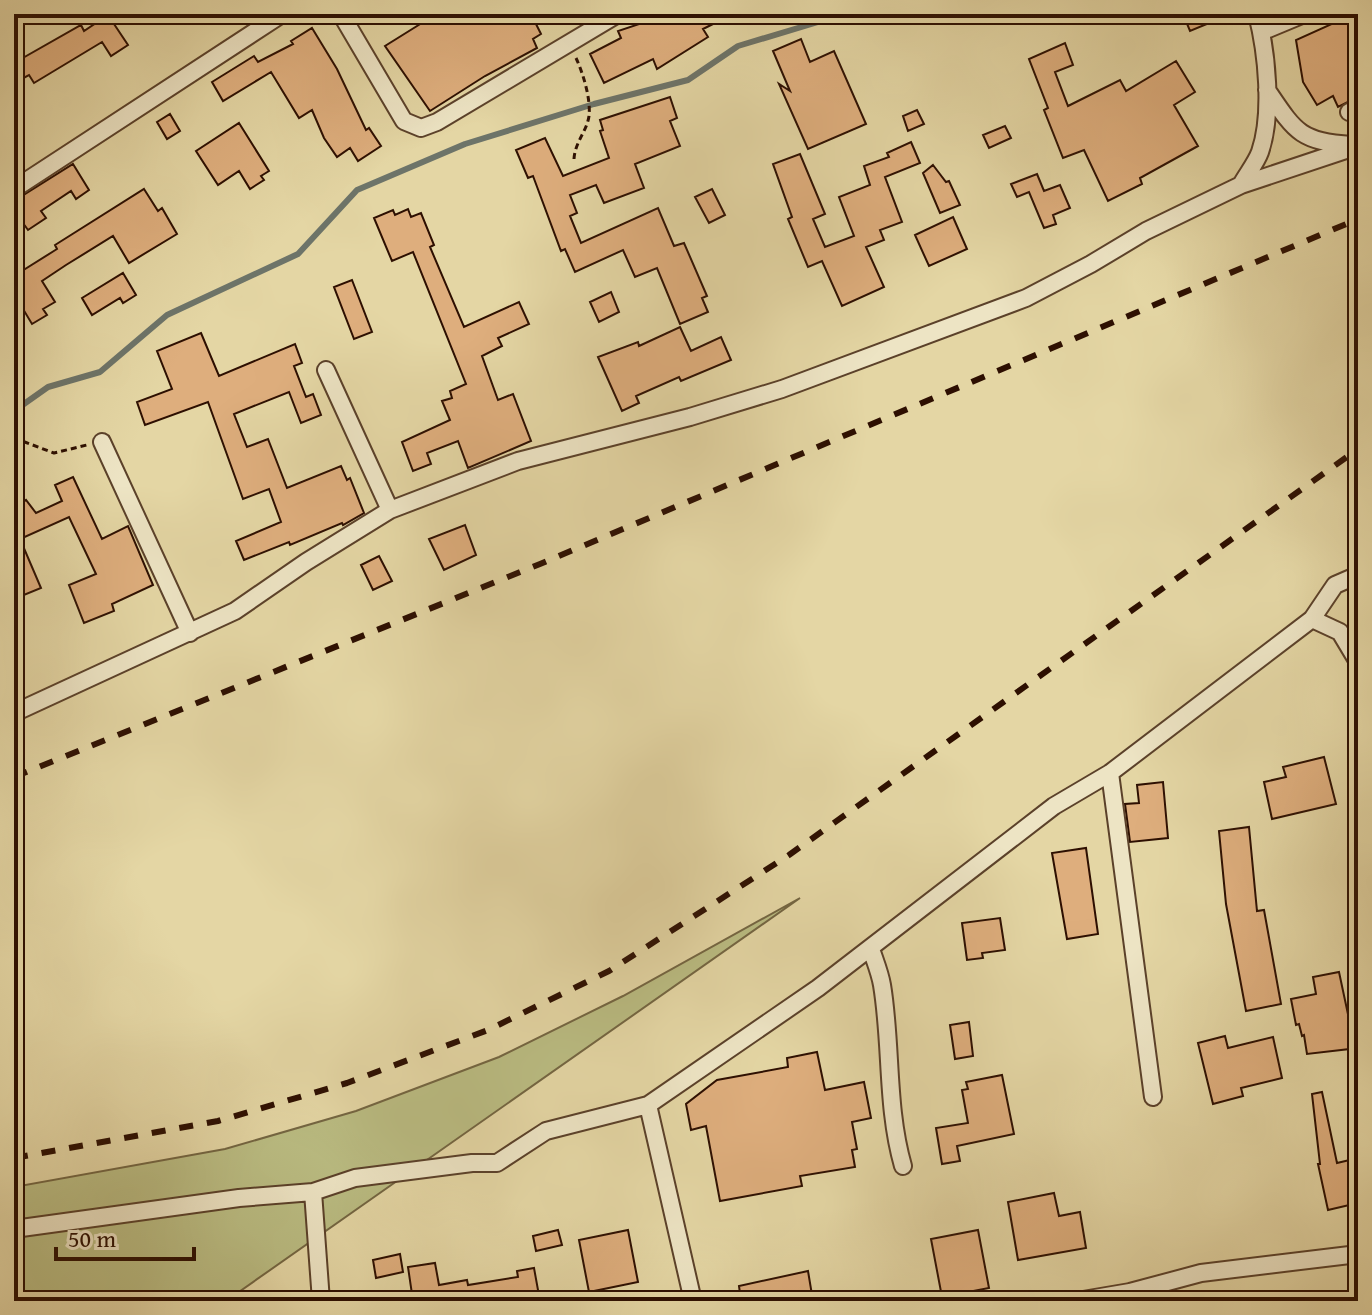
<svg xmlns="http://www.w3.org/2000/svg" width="1372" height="1315" viewBox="0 0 1372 1315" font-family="'Gentium Book Plus',serif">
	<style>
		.green { fill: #babc82; stroke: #746642; stroke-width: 2 }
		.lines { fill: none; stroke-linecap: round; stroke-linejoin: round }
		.stream { stroke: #6d7469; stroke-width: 6 }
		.building { fill: #deae7d; stroke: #2d0f01; stroke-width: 2 }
		.minor-casing { stroke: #5b412a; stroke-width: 20 }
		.path { stroke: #2d0f01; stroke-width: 3; stroke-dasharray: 6 4; stroke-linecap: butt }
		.minor { stroke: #ede4c4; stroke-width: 16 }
		.rail { stroke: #2d0f01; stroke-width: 6; stroke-dasharray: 14 14; stroke-linecap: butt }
	</style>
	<rect width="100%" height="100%" fill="#e4d6a4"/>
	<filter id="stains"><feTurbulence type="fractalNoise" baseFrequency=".0025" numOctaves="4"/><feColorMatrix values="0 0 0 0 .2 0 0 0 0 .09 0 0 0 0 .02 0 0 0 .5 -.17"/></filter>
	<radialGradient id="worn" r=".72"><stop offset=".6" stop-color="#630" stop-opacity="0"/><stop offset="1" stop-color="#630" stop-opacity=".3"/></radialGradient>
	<path class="green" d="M800,898L226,1301H14V1187L225,1149L356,1111L499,1057L623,996Z"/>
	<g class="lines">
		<path class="stream" d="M14,411L48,387L100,372L167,315L298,254L357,190L465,144L594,104L688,80L738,46L818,22L878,14"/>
	</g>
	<path class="building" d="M420,14H531L541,34L533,39L537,48L485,76L430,111L385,46L425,21Z
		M669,14H733L703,29L708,37L657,69L653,59L604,83L590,54L621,38L618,31Z
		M1183,14H1231L1190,31Z
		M108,15L128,45L111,56L102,42L34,83L29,75L14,83V63L81,25L84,31Z
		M1347,17L1352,29L1358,26V97L1338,107L1333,96L1317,105L1303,82L1296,40Z
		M312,28L337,69L366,130L369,128L381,146L358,161L350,148L337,157L324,138L312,110L299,118L271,72L223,101L212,82L254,56L258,62L293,44L291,41Z
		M801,39L810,62L834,51L866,124L808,149L779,84L790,91L773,51Z
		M1065,43L1073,65L1055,72L1068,106L1120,80L1126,91L1176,61L1195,92L1174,105L1198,146L1140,178L1142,184L1108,201L1084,150L1063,158L1044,110L1048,108L1029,59Z
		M670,97L677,118L670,121L680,146L635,164L644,188L604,203L596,185L570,195L577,213L570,216L581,243L658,208L674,246L684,243L707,296L702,298L708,312L680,324L657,268L635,277L623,250L575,272L565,249L561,251L533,176L528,178L516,150L545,138L563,176L609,158L600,131L603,130L600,120Z
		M917,110L924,124L908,131L903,116Z
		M170,114L180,131L167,139L157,122Z
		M239,123L269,171L261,176L264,180L250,189L239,171L218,185L196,151Z
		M1005,126L1011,138L989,148L983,135Z
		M911,142L920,163L885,177L902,222L880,230L884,240L866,247L884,287L842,306L822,261L808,267L788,219L792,217L773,164L800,154L825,214L813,219L825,247L854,236L839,197L870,185L864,166L889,157L887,153Z
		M73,164L89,190L76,199L71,191L41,211L46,218L28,230L23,223L14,229V201Z
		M933,165L946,182L949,181L960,205L940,213L923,173Z
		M1037,174L1044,191L1060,185L1070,208L1053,215L1056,224L1044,228L1029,192L1017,197L1011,184Z
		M144,189L158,211L162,208L177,234L129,263L113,236L66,265L42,281L55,302L43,309L47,315L32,324L14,294V276L57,249L55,245Z
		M712,189L725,215L709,223L695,197Z
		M408,209L411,217L421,213L434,245L430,247L464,327L519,302L529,324L498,338L502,346L482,356L498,400L513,394L531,441L468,468L458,441L427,453L431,464L413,471L402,442L450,420L442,401L452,398L450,391L466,384L413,252L392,261L374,218L393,210L395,215Z
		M953,217L967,249L929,266L915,235Z
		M123,273L136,295L123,303L120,298L92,315L82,298Z
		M352,280L372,332L354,339L334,287Z
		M611,292L619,312L599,322L590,302Z
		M680,327L691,351L721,337L731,360L681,381L679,377L636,396L639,403L622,411L598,357L638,342L639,346Z
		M201,333L219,376L295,344L302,363L294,366L306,397L313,394L321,415L301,423L289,392L234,414L247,447L268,439L287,488L341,466L347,480L350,478L364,513L343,525L342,523L290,545L289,542L244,560L236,541L281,522L269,489L243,499L208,402L145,425L137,402L172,389L157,351Z
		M73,477L102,539L128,526L153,585L112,604L114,611L84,623L69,585L96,574L69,517L20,539L41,588L14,599V509L26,500L36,513L62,501L55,485Z
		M465,525L476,555L444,570L429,539Z
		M379,556L392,581L373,590L361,565Z
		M1324,757L1336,804L1272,819L1264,782L1286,777L1283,767Z
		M1163,782L1168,838L1130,842L1125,804L1139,803L1137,785Z
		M1249,827L1257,911L1264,910L1281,1004L1246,1011L1226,904L1219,831Z
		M1086,848L1098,934L1067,939L1052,853Z
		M1000,918L1005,950L982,953L983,958L967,960L962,923Z
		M1339,972L1352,1033L1358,1032V1048L1307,1054L1304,1035L1302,1036L1299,1024L1296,1025L1291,999L1316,994L1313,977Z
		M969,1022L973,1056L955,1059L950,1025Z
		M1225,1036L1228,1048L1273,1037L1282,1078L1241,1088L1243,1096L1213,1104L1198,1043Z
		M817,1052L825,1090L864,1082L871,1118L852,1122L857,1149L852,1150L855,1167L800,1176L802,1186L720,1201L706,1126L691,1130L686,1104L717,1080L788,1067L787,1058Z
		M1002,1075L1014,1134L957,1146L960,1161L942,1164L936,1128L968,1123L962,1090L968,1089L966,1082Z
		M1322,1092L1337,1163L1358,1158V1203L1328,1210L1318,1164H1320L1312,1094Z
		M1054,1193L1059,1216L1080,1212L1086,1248L1018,1260L1008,1202Z
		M558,1230L562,1245L536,1251L533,1236Z
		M628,1230L638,1282L589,1292L579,1240Z
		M978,1230L989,1288L942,1297L931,1239Z
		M400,1254L403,1272L376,1278L373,1260Z
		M435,1263L439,1285L467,1280L468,1285L518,1277L517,1271L534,1268L540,1301H413L408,1267Z
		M808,1271L813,1301H741L739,1286Z"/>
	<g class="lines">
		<defs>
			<path id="minor" d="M341,14L404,121L421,128L437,122L618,14
				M1261,32L1304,14
				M1267,90C1296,133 1300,141 1352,145
				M1349,112L1358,108
				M1241,185C1247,174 1256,163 1260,152C1273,114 1267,53 1257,14
				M14,189L282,14
				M326,370L390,510
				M102,442L190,633
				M1312,619L1340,632L1358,662
				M14,713L235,611L306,562L390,510L518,461L690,417L782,389L1026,298L1091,264L1146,231L1241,185L1358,146
				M1110,773L1153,1097
				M871,949C875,961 880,973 882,985C892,1045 886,1107 903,1166
				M648,1105L693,1301
				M14,1229L239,1198L313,1192
				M321,1301L313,1192L355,1178L472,1163H497L546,1131L648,1105L818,988L1054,806L1110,773L1312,619L1335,585L1358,575
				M1077,1301L1130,1292L1201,1273L1358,1254"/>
		</defs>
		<use href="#minor" class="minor-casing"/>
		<path class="path" d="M574,159C575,142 587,131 589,116C591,99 583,73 576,58
			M14,438L54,453L87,445"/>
		<use href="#minor" class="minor"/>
		<path class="rail" d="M14,777L540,564L1358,219
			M14,1158L218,1121L347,1083L488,1030L609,971L789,855L1358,449"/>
	</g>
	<rect width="1372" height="1315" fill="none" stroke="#e4d6a4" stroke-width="48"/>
	<rect x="16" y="16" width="1340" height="1283" fill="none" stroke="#2d0f01" stroke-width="4"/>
	<rect x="24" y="24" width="1324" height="1267" fill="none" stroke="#2d0f01" stroke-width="2"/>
	<path d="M56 1247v12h138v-12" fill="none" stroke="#2d0f01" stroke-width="4"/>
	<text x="68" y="1247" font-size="24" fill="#2d0f01" stroke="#ede4c4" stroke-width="6" paint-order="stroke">50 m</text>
	<rect width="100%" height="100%" filter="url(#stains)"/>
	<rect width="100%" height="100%" fill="url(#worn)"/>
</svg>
